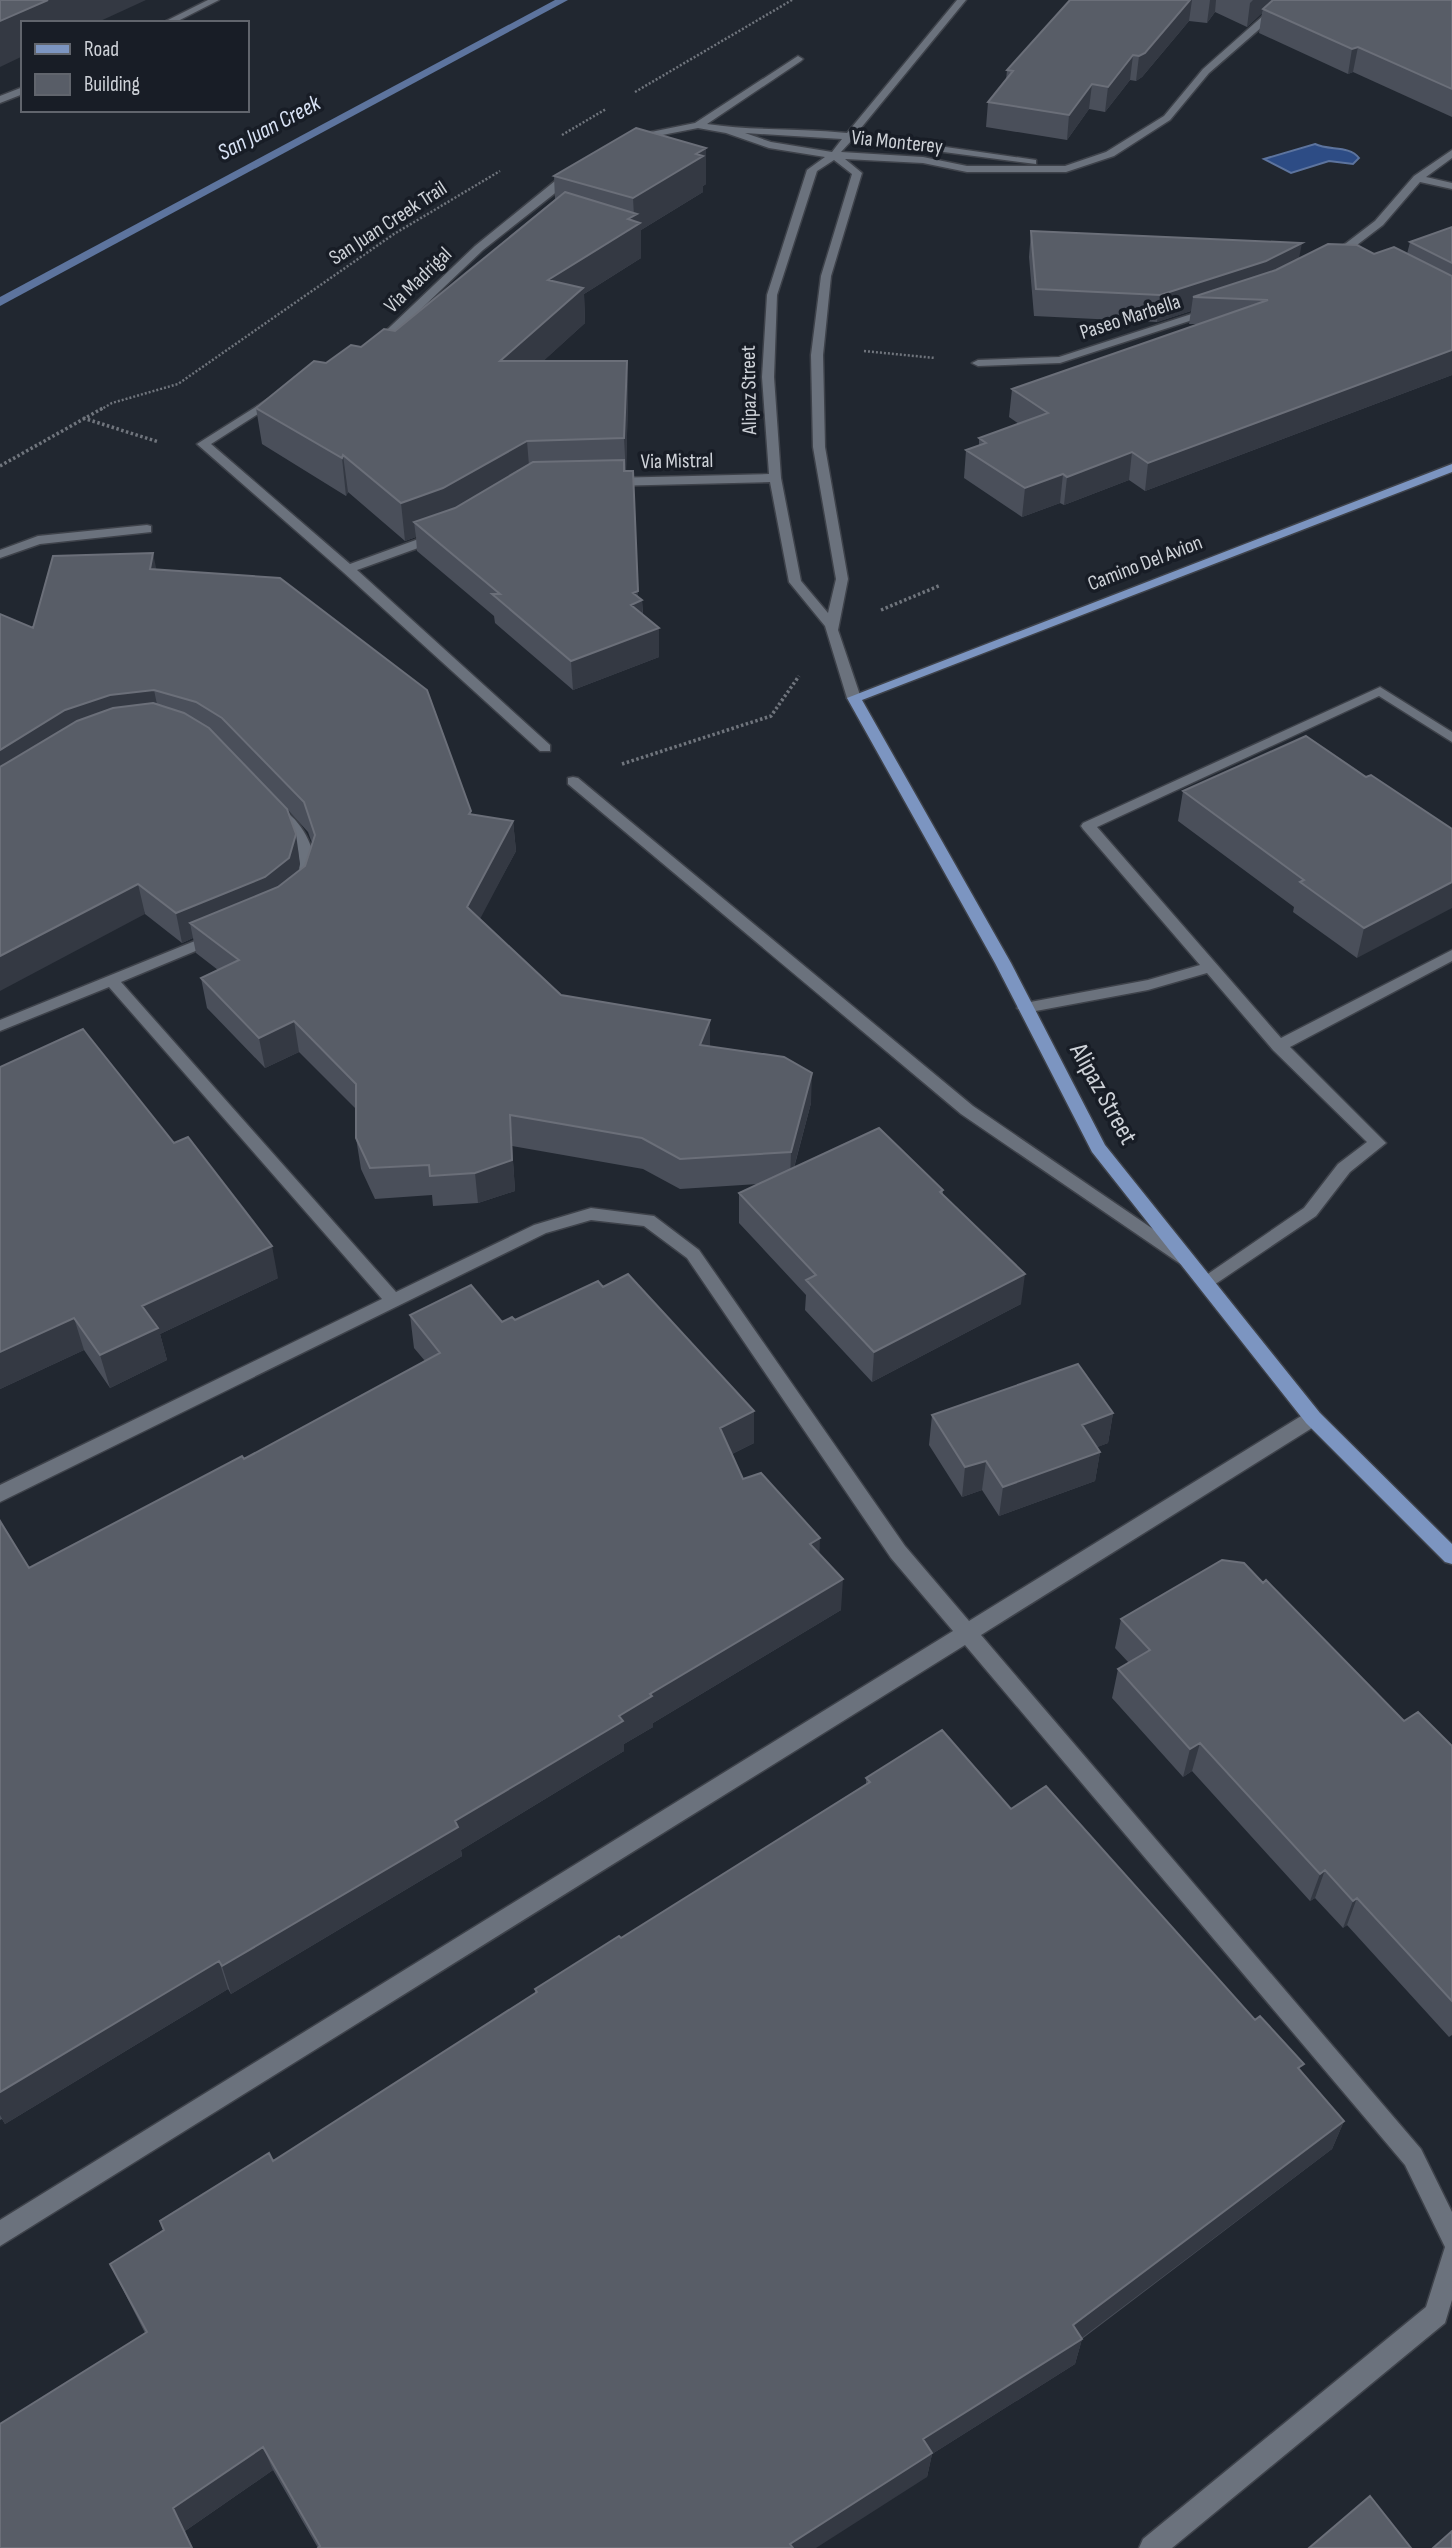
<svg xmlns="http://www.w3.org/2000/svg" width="1452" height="2548" viewBox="0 0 1452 2548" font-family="'Sofia Sans Condensed',sans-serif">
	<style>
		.water { fill: #2d4c85; stroke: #5d749e; stroke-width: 2 }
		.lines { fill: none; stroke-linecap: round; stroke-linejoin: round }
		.stream { fill: #5d749e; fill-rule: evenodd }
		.minor-casing { stroke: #3e424a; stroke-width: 3 }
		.major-casing { stroke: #3e424a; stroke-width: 3 }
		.path-far1 { stroke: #70757d; stroke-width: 2.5; stroke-dasharray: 2 2; stroke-linecap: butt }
		.path { stroke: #70757d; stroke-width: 3.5; stroke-dasharray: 2.5 2.5; stroke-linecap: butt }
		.minor { fill: #6b727d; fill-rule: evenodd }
		.major { fill: #7c95c1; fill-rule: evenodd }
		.wall { fill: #4a4f5a; fill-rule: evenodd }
		.shaded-wall { fill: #343943 }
		.building { fill: #585d67; stroke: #6b6f79; stroke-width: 2 }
		.labels { text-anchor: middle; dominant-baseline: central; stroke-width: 7; stroke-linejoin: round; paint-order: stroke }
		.far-street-label { font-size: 21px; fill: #ced2d8; stroke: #181d26 }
		.far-water-label { font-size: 23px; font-style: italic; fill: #d9e3f5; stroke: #181d26 }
		.street-label { font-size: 26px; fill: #ced2d8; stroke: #181d26 }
	</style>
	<rect width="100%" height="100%" fill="#212730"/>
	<path class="water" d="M1315,144C1329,151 1349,145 1359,158L1353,164L1329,161L1291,173L1264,159Z"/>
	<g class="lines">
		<path class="stream" d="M555,0H568L0,306V297Z"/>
		<defs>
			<path id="minor" d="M208,0H219L174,23H162Z
				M957,0H966L856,134L1036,160V164L852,140L841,152L923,157L967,166H1065L1106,152L1164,116L1203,69L1264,15L1274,0H1282L1271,19L1209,73L1170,120L1114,156L1066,172H967L923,163L845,159L862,173L831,276L823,355L825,447L848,579L838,630L861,698L854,702L847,698L825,626L789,582L770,482L610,486L604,482L610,478L769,474L762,377L767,295L807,170L825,157L769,148L726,133L698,128L652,137L635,145L630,142L646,133L695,123L798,56L803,59L801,61L707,124C752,131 800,128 847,133ZM745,133L842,139L832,152L771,142ZM834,160L852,174L821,276L811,355L813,447L836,579L828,613L801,581L781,478L774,377L777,295L817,171Z
				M23,87V94L0,103V96Z
				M1452,150V158L1426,177L1452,183V189L1420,182L1383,225L1336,261H1328V257L1375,221L1414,176Z
				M569,173L578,175L483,250L379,349H371V345L475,246L555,181Z
				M1210,308L1214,309V313L1060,363L978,366L972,363L978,360L1059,357Z
				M273,396L283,398L211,444L350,564L435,533H443V539L357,570L550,745V751H540L343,572L197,444Z
				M147,525L151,526V532L40,544L0,558V550L38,536Z
				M1380,687L1452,732V742L1379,696L1097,827L1281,1038L1452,950V961L1290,1047L1386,1143L1350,1172L1316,1216L1208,1289L1202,1288L1199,1283L1202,1278L1304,1208L1338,1164L1367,1142L1273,1050L1207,973L1148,990L1025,1013L1017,1008L1025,1003L1148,980L1200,965L1083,829L1081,826L1083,823Z
				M573,777L578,778L973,1106L1194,1257L1197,1261L1194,1265H1182L961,1114L568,784V778Z
				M278,808C301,815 323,859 312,881L307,883L300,878L298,850L271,812Z
				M217,932L225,937L222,940L121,982L396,1292L534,1225L591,1208L654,1216L699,1250L905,1546L969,1621L1306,1413H1320L1322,1418L1320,1423L981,1635L1421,2149L1452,2212V2300L1445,2323L1172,2548H1139L1143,2539L1426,2307L1445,2247L1405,2165L965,1645L0,2246V2220L953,1631L891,1558L687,1258L644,1226L591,1220L546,1233L0,1502V1485L382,1299L109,987L0,1031V1020Z"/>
			<path id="major" d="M1452,464V472L862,700L1011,963L1105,1145L1320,1413L1452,1544V1564L1445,1562L1306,1423L1092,1152L995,963L847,698Z"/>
		</defs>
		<use href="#minor" class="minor-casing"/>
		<use href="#major" class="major-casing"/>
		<path class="path-far1" d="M635,92L792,0
			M562,135L606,109
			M864,351L935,358
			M100,410L112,403L178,384L394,234L500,171"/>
		<path class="path" d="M83,418L159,442
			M0,466L103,408
			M881,610L941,585
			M622,764L771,716L799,676"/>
		<use href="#minor" class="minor"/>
		<use href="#major" class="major"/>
	</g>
	<path class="wall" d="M1070,0H1271L1268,4L1452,0V117L1353,72L1348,74L1259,33L1262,13L1247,27L1215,12L1207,23L1189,21L1142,77L1136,81L1130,80L1105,112L1089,109L1067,140L986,127L988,102L1006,80L1007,70Z
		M554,176L706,184L703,186V192L641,230V258L584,294L585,323L543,361H627L628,397L626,471L638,597L642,600L643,615L659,657L573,690L495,623L494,616L417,551L416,537L405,541L348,492L346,496L262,444L256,408L326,363L395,331L555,199Z
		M1452,227V375L1145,491L1129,480L1064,505L1060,503L1022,517L964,478L966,450L979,445V438L1019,424L1009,417L1012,389L1199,324H1189L1191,311L1157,322L1034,316L1029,257L1031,231L1299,258L1374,254H1407L1410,242Z
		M156,569L471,815L513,821L516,851L479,919L561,995L710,1020V1047L811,1103L794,1168L943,1190V1195L1021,1304L872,1382L805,1310L806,1295L739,1223V1193L758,1184L680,1189L643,1169L512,1146L515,1191L478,1203L433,1206L432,1195L375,1199L361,1169L356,1138V1109L299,1052L265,1068L207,1008L201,978L218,970L196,953L193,938L182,943L145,914L33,628ZM288,810L308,832L312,843L305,866L298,871L300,864Z
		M1366,777L1452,829L1357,958L1293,912L1294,907L1178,821L1183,791Z
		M0,1067L278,1278L160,1334L167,1360L110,1388L84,1350L0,1389Z
		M410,1315L502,1322L515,1320L754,1443L732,1454L743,1479L819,1554L841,1610L653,1723V1727L624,1744V1751L461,1850L462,1856L231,1994L228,1989L5,2124L2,2119L0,2120V1521L29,1568L244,1459L425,1361L414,1348Z
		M1113,1413L1108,1443L1097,1447L1100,1452L1095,1481L999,1516L982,1490L962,1497L929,1445L932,1415Z
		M1263,1583L1404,1721L1452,1746V2035L1449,2037L1347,1925L1343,1928L1315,1898L1310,1901L1192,1771L1183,1777L1112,1698L1118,1669L1129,1663L1115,1648L1121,1619Z
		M866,1778L1011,1809L1301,2071L1344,2121L1332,2149L1082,2339L1075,2364L932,2454L927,2477L318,2548L273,2470L185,2531L0,2548L145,2333L110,2264L163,2230L160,2221L273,2161L535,1993V1989L621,1938L866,1784Z"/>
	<path class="shaded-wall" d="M48,0H146L96,23H23V56L0,67V21Z
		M1190,0H1192L1189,21L1142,77L1136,81L1139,56Z
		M1210,0H1216L1215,12L1207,23Z
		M1253,0H1271L1265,9H1263L1262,13L1247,27L1250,3Z
		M1358,47L1353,72L1348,74L1352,49Z
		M1133,55L1130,80L1105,112L1108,87Z
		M1092,84L1089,109L1067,140L1069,115Z
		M706,148V184L703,186V192L641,230V258L584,294L585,323L503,398L500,361L548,280L634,216L633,198Z
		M1302,243L1297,269L1193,297L1191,311L1157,322L1160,295Z
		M1452,350V375L1145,491L1148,463Z
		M627,361L628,397L626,475L624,438Z
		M527,441L530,478L427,533L414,522L416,537L405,541L401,503Z
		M1132,452L1129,480L1064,505L1067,477Z
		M343,455L348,492L346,496L342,458Z
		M1063,474L1060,503L1022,517L1025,488Z
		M153,553L159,582L150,569Z
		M638,591V602L642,600L643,629L631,605L633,593Z
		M659,628V657L573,690L571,661Z
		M154,690L160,719L0,785V750L65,710L110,695Z
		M513,821L516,851L470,938L467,907Z
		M296,834L300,864L294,888L190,923L193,938L182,943L176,913Z
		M1452,882V908L1357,958L1364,928Z
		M138,884L145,914L0,991V956Z
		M710,1020V1050L700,1045Z
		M294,1021L299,1052L265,1068L259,1038Z
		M812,1073L811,1103L790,1182L791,1152Z
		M510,1115L515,1191L478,1203L475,1173Z
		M272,1246L278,1278L160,1334L167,1360L110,1388L100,1355L142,1306Z
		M1025,1274L1021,1304L872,1382L874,1352Z
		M74,1318L84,1350L0,1389V1352Z
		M754,1411V1443L720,1460V1428Z
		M1113,1413L1108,1443L1077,1455L1082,1425Z
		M1100,1452L1095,1481L999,1516L1003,1487Z
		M986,1461L982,1490L962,1497L965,1467Z
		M820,1538L819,1570L810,1544Z
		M843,1579L841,1610L653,1723V1727L624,1744V1751L461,1850L462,1856L231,1994L222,1966L619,1716L650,1694Z
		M1200,1743L1192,1771L1183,1777L1190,1749Z
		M1325,1870L1315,1898L1310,1901L1320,1874Z
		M1357,1898L1347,1925L1343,1928L1353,1901Z
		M219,1961L228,1989L5,2124L0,2115V2092Z
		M1344,2121L1332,2149L1075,2343L1082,2339L1075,2364L932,2454L927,2477L816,2548H790V2544L923,2439Z
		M263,2447L273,2470L185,2531L193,2548H192L173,2508Z"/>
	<path class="building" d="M0,0H48L0,21Z
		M1070,0H1190L1145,53L1139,56L1133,55L1108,87L1092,84L1069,115L988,102L1013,71L1007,70Z
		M1273,0H1452V89L1358,47L1352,49L1263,9Z
		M636,128L706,148L696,154L703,156L633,198L554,176Z
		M565,192L637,214L628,219L640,223L548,280L583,288L500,361H627L624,438L527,441L443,488L401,503L343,455L342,458L256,408L314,361L326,363L351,345L361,347L384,329L395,331Z
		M1452,227V263L1410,242Z
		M1031,231L1302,243L1266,261L1160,295L1036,289Z
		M1328,244L1357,245L1374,254L1394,247L1452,276V350L1148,463L1132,452L1067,477L1063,474L1025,488L966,450L986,443L979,438L1048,413L1012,389L1268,300L1193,297L1276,270Z
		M624,460V471H633L638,591L633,593L642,600L631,605L659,628L571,661L492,594H500L414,522L455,508L533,462Z
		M153,553L150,569L280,578L427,690L471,811L469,814L513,821L467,907L561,995L710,1020L700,1045L784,1057L812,1073L791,1152L680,1159L642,1138L510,1115L512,1160L475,1173L430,1176L429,1165L370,1168L356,1138V1084L294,1021L259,1038L201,978L239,960L190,923L278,887L305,866L315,835L304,802L222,718L196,702L154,690L110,695L65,710L0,750V614L33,628L53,556Z
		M153,703L184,713L209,728L287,809L296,834L289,858L265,877L176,913L138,884L0,956V767L77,721L113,708Z
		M1306,736L1366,777L1371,775L1452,829V882L1364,928L1300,882L1304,880L1183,791Z
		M83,1029L174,1143L188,1137L272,1246L142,1306L158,1328L100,1355L74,1318L0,1352V1067Z
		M879,1128L943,1190L940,1192L1025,1274L874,1352L806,1280L816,1275L739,1193Z
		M628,1274L754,1411L720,1428L743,1479L761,1473L820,1538L810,1544L843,1579L650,1694L652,1696L619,1716L623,1721L455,1821L458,1827L222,1966L219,1961L0,2092V1521L29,1568L242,1456L244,1459L440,1353L410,1315L471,1285L502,1322L512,1317L515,1320L598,1281L603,1287Z
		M1078,1364L1113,1413L1082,1425L1100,1452L1003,1487L986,1461L965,1467L932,1415Z
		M1222,1560L1244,1563L1263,1583L1266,1580L1404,1721L1418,1712L1452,1746V2001L1357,1898L1353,1901L1325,1870L1320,1874L1200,1743L1190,1749L1118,1669L1150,1650L1121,1619Z
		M942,1730L1011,1809L1046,1786L1255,2020L1260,2016L1304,2064L1298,2068L1344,2121L1073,2325L1082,2339L923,2439L932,2453L790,2544L793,2548H318L320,2546L263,2447L173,2508L192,2548H0V2424L147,2332L110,2264L164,2230L160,2221L269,2153L273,2161L537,1992L535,1989L619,1936L621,1938L870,1782L866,1778Z
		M1370,2496L1411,2548H1309Z
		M1452,2531V2548H1433Z"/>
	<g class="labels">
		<g class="far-street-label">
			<text transform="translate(897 142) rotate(6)">Via Monterey</text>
			<text transform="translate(388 223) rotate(-33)">San Juan Creek Trail</text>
			<text transform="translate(418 280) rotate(-44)">Via Madrigal</text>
			<text transform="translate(1130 317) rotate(-18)">Paseo Marbella</text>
			<text transform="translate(749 390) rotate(-91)">Alipaz Street</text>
			<text transform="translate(677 461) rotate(-1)">Via Mistral</text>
			<text transform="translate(1145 563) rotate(-21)">Camino Del Avion</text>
		</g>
		<g class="far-water-label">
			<text transform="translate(269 128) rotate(-28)">San Juan Creek</text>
		</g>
		<g class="street-label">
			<text transform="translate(1103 1094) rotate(61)">Alipaz Street</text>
		</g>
	</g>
	<rect x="21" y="21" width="228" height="91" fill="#181d26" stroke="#61656d" stroke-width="2"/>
	<rect x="35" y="44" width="35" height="10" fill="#7c95c1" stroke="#61656d" stroke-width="2"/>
	<text x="84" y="56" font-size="21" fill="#ced2d8">Road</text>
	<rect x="35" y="74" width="35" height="21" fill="#585d67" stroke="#61656d" stroke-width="2"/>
	<text x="84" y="91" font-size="21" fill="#ced2d8">Building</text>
</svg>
